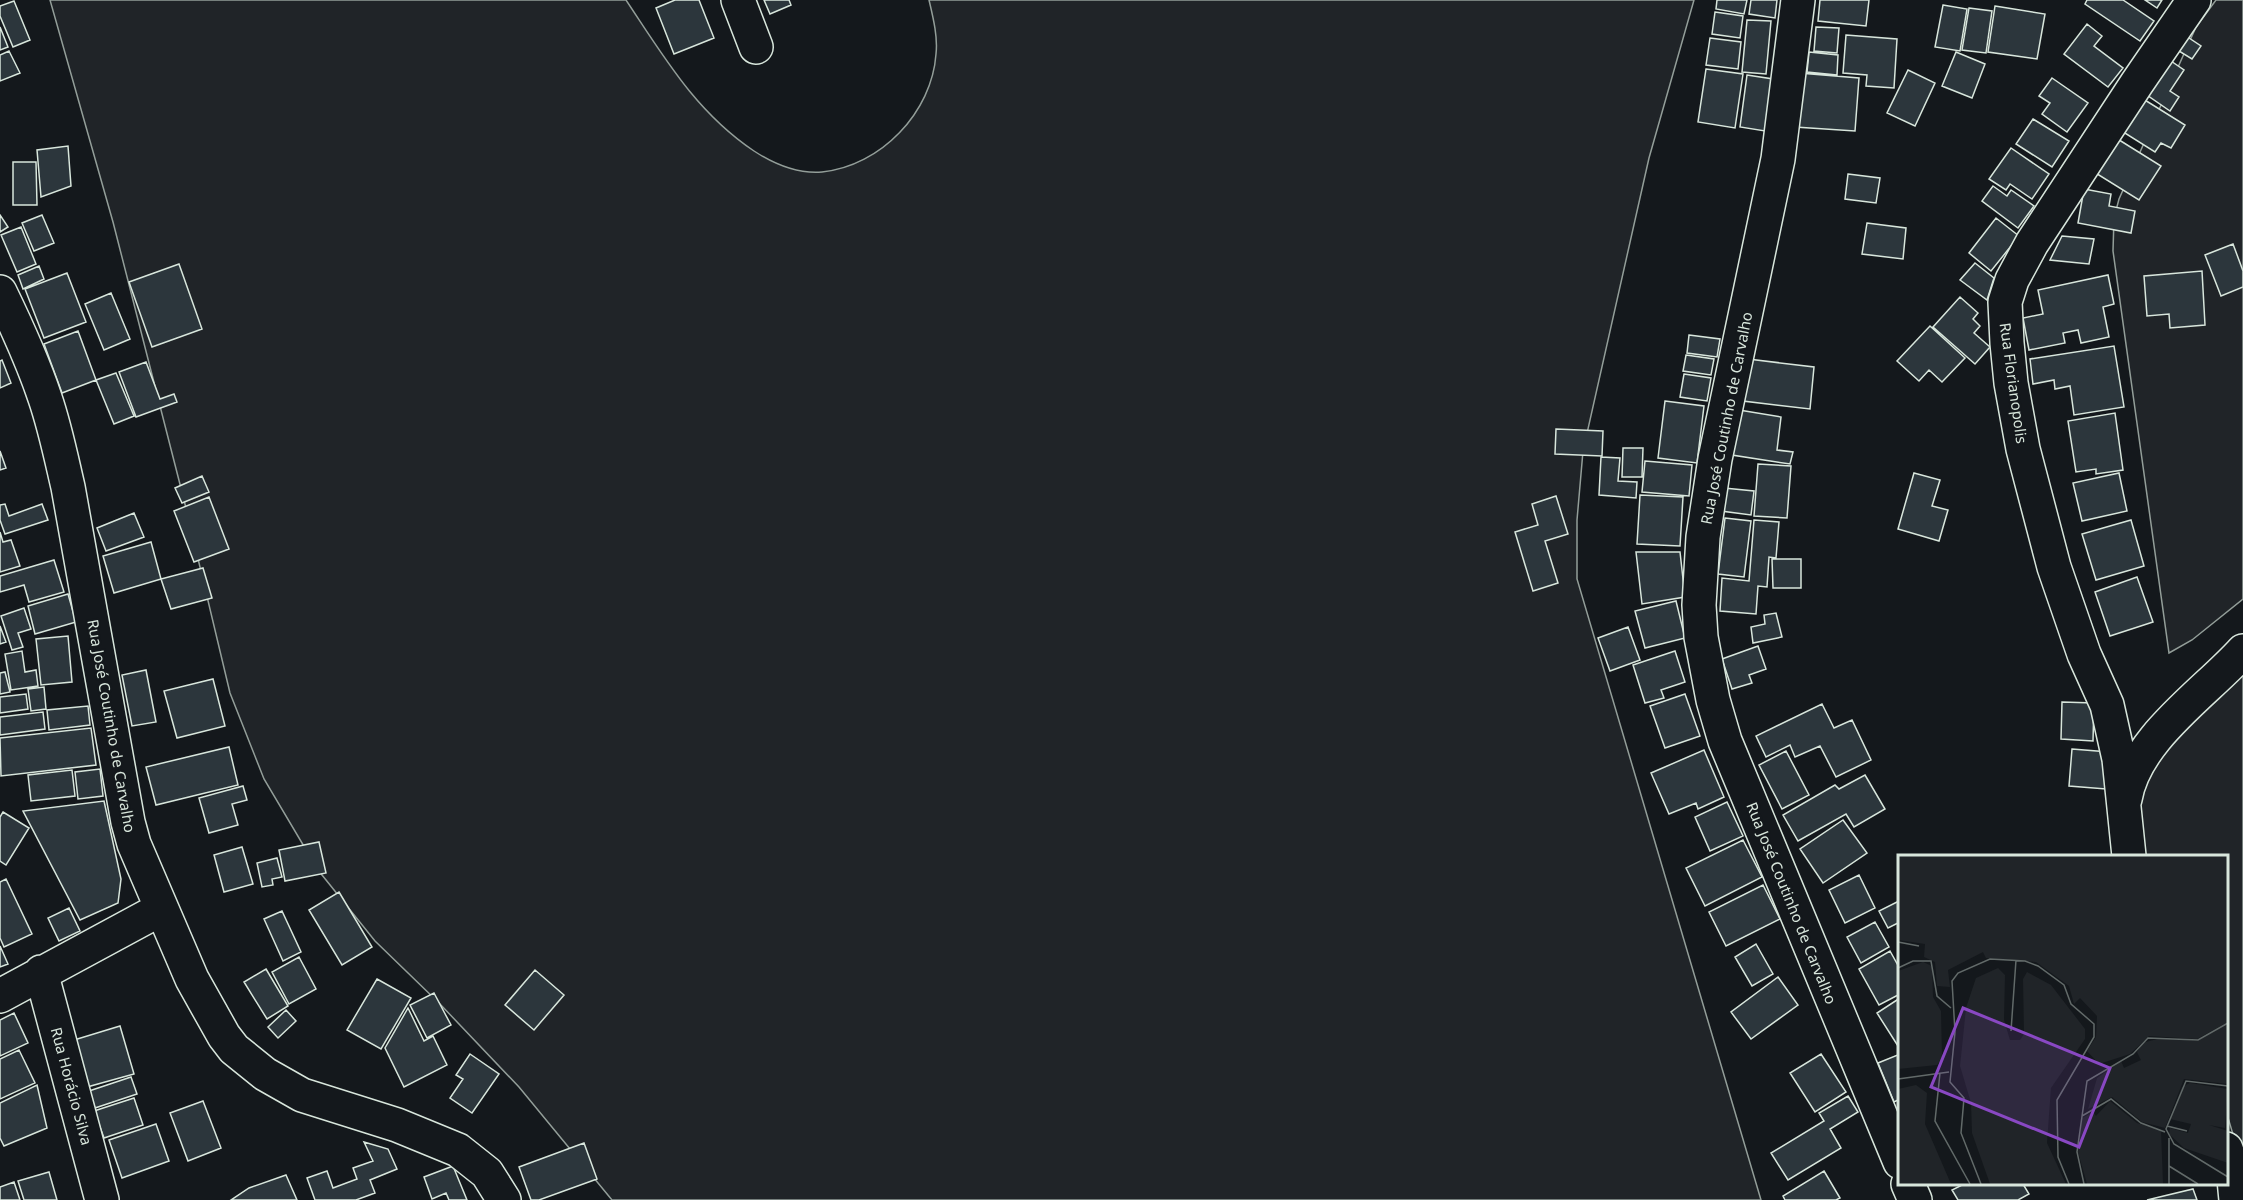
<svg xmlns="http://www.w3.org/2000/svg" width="2243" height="1200" viewBox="0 0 2243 1200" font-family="'Noto Sans',sans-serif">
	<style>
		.green { fill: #202428; stroke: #939e99; stroke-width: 1.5 }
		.building { fill: #2c363c; stroke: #d8e6dc; stroke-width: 1.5 }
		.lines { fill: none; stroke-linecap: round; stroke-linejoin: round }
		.minor-casing { stroke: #d8e6dc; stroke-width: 36 }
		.minor { stroke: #14181c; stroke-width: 33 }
		.labels { text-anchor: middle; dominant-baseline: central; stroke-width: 4.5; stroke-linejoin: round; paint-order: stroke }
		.street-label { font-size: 15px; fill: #d8e6dc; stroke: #14181c }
		.inset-road { fill: none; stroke: #626a69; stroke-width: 1.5 }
		.view { fill: #8948c3; fill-opacity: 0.15; stroke: #8948c3; stroke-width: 3 }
		.inset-edge { fill: none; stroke: #d8e6dc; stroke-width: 3 }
	</style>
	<rect width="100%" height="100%" fill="#14181c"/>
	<path class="green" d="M50,0H626C664,57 696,112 754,151C774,164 798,174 822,172C881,166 932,112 936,54C938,37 933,17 929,0H1694L1649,158L1583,451L1577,520V579L1761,1200H612L519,1087L439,1003L375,941L318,870L264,779L230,693L184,500L113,222Z
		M2216,0H2243V599L2192,640L2169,653L2113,251L2114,218L2119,199L2196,27Z
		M2243,672V1168L2226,1111V856H2141C2140,840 2136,821 2138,805C2143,760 2211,703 2243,672Z"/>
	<path class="building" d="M675,0H699L714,38L674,54L656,8Z
		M764,0H789L791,5L770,14Z
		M1717,0H1747L1744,14L1716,9Z
		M1751,0H1777L1775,18L1749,14Z
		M1820,0H1869L1866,26L1818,21Z
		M2087,0H2123L2154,21L2140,41L2085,4Z
		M2145,0H2162L2157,8Z
		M14,1L30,40L13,47L0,16V6Z
		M1943,5L1967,9L1960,51L1935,47Z
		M1995,6L2045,14L2037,59L1988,52Z
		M1969,8L1992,11L1986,53L1962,50Z
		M1715,12L1743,16L1740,38L1712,34Z
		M1747,20L1771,21L1766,74L1742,72Z
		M2087,24L2102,36L2094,46L2123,68L2108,87L2064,54Z
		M0,27L8,47L0,50Z
		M1816,27L1839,28L1837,53L1814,51Z
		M2183,34L2201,46L2192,59L2174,48Z
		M1846,35L1897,39L1894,88L1866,86L1867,75L1843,73Z
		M1710,38L1741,42L1738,69L1706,65Z
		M9,51L20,73L0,81V55Z
		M1809,52L1838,55L1837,75L1807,72Z
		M1956,52L1985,64L1972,98L1942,86Z
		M2168,59L2184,70L2170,91L2179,97L2170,111L2144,93Z
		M1706,69L1743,74L1735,128L1698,122Z
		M1908,70L1935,83L1915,126L1887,113Z
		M1799,73L1859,78L1855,131L1795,127Z
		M1747,75L1773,79L1765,131L1740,127Z
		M2052,78L2088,103L2067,132L2042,114L2050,103L2039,96Z
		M2140,97L2185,125L2171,148L2161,143L2155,152L2120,130Z
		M2033,119L2069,141L2052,167L2016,144Z
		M2116,138L2161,166L2139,200L2094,172Z
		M68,146L71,186L41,197L37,150Z
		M2011,148L2049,174L2032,199L2010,184L2006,190L1989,179Z
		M13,162H36L37,205H13Z
		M1848,174L1880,178L1876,203L1845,199Z
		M1993,186L2007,196L2011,190L2034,206L2018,228L1982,201Z
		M2084,189L2111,194L2109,206L2135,211L2131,233L2078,223Z
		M0,215L8,227L0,232Z
		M42,215L54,243L34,251L22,223Z
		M1996,218L2019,236L1991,271L1969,253Z
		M1867,223L1906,228L1903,259L1862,254Z
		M21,227L36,264L17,272L1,235Z
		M2062,236L2094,239L2089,264L2050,260Z
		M2233,244L2243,271V287L2221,296L2205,255Z
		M1975,263L1994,278L1987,300L1960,280Z
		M179,264L202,329L152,347L129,282Z
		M39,266L44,279L23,289L18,275Z
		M2202,271L2205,325L2170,328L2169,314L2147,316L2144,276Z
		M67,273L86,322L44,338L25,289Z
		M2108,275L2114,304L2103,307L2109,337L2081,343L2078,330L2063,333L2065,343L2029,350L2023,318L2043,314L2038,290Z
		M111,293L130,339L104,350L85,304Z
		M1960,297L1978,313L1973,319L1980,326L1974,333L1990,347L1975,364L1933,327Z
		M1930,326L1965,358L1942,382L1929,370L1919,381L1897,361Z
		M78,331L96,380L62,393L44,344Z
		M1689,335L1720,339L1717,357L1687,353Z
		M2114,346L2124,407L2074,415L2070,386L2055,389L2054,380L2033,384L2030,359Z
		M1686,355L1714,359L1711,375L1683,371Z
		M1748,359L1814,367L1810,409L1743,401Z
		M2,360L11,383L0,388V361Z
		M146,362L160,399L174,394L177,402L136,417L119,372Z
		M116,373L134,416L114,424L96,380Z
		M1684,374L1711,378L1707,401L1680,397Z
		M1665,401L1704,406L1697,463L1658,458Z
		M1739,410L1781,417L1777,450L1793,452L1790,464L1732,455Z
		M2115,413L2123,470L2096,474V469L2076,472L2068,421Z
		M1556,429L1603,431L1602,456L1555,454Z
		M1623,448H1643L1642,477H1622Z
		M0,451L6,468L0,470Z
		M1601,457L1620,458L1618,481L1637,482L1636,498L1599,495Z
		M1645,461L1692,465L1689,496L1642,492Z
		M1758,464L1791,466L1787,518L1754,516Z
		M1914,473L1940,480L1932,506L1948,510L1939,541L1898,529Z
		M2119,473L2127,511L2082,521L2073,483Z
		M202,476L209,492L182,503L175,488Z
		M1724,488L1754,491L1751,515L1721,511Z
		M1640,495L1683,497L1680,546L1637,544Z
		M1556,496L1568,534L1545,541L1558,583L1533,591L1515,532L1538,525L1532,504Z
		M209,497L229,549L194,562L174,511Z
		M5,504L9,516L42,504L48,520L5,534L0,520V505Z
		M134,513L144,537L106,551L97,528Z
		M1725,518L1751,521L1744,577L1718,574Z
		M1754,520L1779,522L1776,558L1769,557L1767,587L1758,586L1756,614L1720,611L1722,578L1749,581Z
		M2131,520L2144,566L2096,580L2082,534Z
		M0,532L3,542L11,540L20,566L0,572Z
		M151,542L161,579L114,593L103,556Z
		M1636,552H1680L1685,597L1642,604Z
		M1772,559H1801V588H1773Z
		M54,560L64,592L29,602L24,585L0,592V576Z
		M203,568L212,598L171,609L161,579Z
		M2137,577L2153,622L2110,636L2095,592Z
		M68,594L76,622L35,634L28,606Z
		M1676,601L1685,638L1645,648L1635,611Z
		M24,608L31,629L18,633L23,647L12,650L1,616Z
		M1776,613L1782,637L1753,643L1751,627L1765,624L1764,615Z
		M0,626L6,642L0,644Z
		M1628,627L1640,660L1610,671L1598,638Z
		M68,636L72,682L41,685L36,639Z
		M1758,646L1766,669L1749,675L1752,683L1732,689L1722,659Z
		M22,651L25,672L36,670L38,686L11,690L5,654Z
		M1675,651L1685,682L1661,690L1664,698L1645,703L1633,665Z
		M146,670L156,722L132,726L122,675Z
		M5,672L10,692L0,694V673Z
		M213,679L225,726L177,738L164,691Z
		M44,687L46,709L31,711L28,689Z
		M26,694L28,709L0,713V697Z
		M1685,694L1700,736L1665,748L1650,706Z
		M2062,702L2094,703L2093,741L2061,739Z
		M1822,704L1834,728L1852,720L1871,760L1836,777L1820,746L1795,757L1790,745L1766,757L1756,736Z
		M88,706L90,725L49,730L47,710Z
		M43,712L45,729L0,735V717Z
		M91,728L96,765L1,776L0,738Z
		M229,747L238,785L156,805L146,767Z
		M2072,749L2109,752L2106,789L2069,786Z
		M1704,750L1724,797L1698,809L1696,803L1669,814L1651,773Z
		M1786,751L1809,795L1782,809L1759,765Z
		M100,769L103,796L78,799L75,772Z
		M72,770L75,796L31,801L28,775Z
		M1865,775L1885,809L1854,827L1846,814L1798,841L1783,815L1835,785L1839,789Z
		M243,786L247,800L232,804L238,825L209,833L199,798Z
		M104,801L121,879L118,903L80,920L23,811Z
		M1727,802L1743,836L1710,851L1695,817Z
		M3,812L29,828L6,865L0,861V817Z
		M1843,820L1867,853L1823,883L1800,849Z
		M1743,840L1762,877L1705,906L1686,868Z
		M319,842L326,873L285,881L279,850Z
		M242,847L253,884L224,892L214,855Z
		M277,858L282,877L272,879L273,885L262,887L257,863Z
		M1859,875L1875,908L1845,923L1829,890Z
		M6,879L32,934L4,947L0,938V882Z
		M1763,885L1780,919L1726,946L1709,912Z
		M339,892L372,947L342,965L309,910Z
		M1899,901L1900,922L1888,928L1879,911Z
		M69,908L80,931L59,941L48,918Z
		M282,911L301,952L283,961L264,919Z
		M1875,922L1889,947L1861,963L1847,937Z
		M1756,944L1773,974L1752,986L1735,957Z
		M0,946L8,964L0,967Z
		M1890,951L1900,969V994L1879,1005L1859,969Z
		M299,957L316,989L289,1004L272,972Z
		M266,969L288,1006L267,1019L244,982Z
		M535,970L564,995L534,1030L505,1005Z
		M1778,977L1798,1005L1751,1039L1731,1012Z
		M377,979L411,998L381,1049L347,1030Z
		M434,993L451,1025L427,1038L410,1005Z
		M1900,998V1044L1898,1046L1877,1013Z
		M408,1008L424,1041L433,1036L447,1065L404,1087L385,1048Z
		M286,1010L296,1021L278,1038L268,1027Z
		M14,1013L28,1043L0,1056V1020Z
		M120,1026L134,1074L87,1087L74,1040Z
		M19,1050L35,1083L0,1099V1059Z
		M470,1054L499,1074L472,1113L450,1098L463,1079L456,1075Z
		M1821,1054L1846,1092L1815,1112L1790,1073Z
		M1900,1054V1099L1894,1102L1878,1063Z
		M131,1077L137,1094L95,1108L89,1091Z
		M37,1085L47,1128L4,1146L0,1138V1103Z
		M1848,1096L1858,1112L1830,1129L1841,1148L1788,1180L1771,1153L1824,1121L1819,1113Z
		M134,1098L143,1125L104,1138L94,1111Z
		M203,1101L221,1148L188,1161L170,1113Z
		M156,1124L169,1161L122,1178L109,1140Z
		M364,1142L388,1149L397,1169L370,1180L375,1193L356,1200H315L307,1178L327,1171L333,1188L357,1179L353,1168L373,1161Z
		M584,1143L597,1179L539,1200H531L519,1167Z
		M453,1166L467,1200H449L446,1193L432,1199L424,1177Z
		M1824,1171L1840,1198L1836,1200H1785L1783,1196Z
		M49,1172L57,1200H24L18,1181Z
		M286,1175L297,1200H231L249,1188Z
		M14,1182L20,1200H0V1187Z
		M1964,1184H2023L2029,1194L2018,1200H1958L1952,1190Z
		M2193,1189L2197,1200H2147Z"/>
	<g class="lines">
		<defs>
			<path id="minor" d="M738,0L756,47
				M1798,0L1778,159L1715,459L1703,537L1699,605L1701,637L1713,700L1725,741L1900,1162
				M0,292C17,327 33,362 45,398C55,427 61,457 68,487L128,822L134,844L192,979L224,1036L234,1049L265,1074L302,1095L397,1125L458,1150L487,1173L504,1200
				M2125,799C2135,739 2205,693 2243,651
				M2129,856L2119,759L2107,705L2084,654L2054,567L2023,449L2011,383L2007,343L2005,302L2012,280L2032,243L2137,83L2194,0
				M41,972L102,1200
				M0,996L161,909
				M2226,1149L2233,1169L2236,1200
				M1908,1184L1915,1200"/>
		</defs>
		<use href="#minor" class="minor-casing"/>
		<use href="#minor" class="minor"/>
	</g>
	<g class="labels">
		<g class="street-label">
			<text transform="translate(2014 383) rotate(82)">Rua Florianopolis</text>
			<text transform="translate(1726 418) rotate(-79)">Rua José Coutinho de Carvalho</text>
			<text transform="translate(112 726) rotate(80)">Rua José Coutinho de Carvalho</text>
			<text transform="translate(1792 903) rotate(68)">Rua José Coutinho de Carvalho</text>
			<text transform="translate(72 1086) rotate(75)">Rua Horácio Silva</text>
		</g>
	</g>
	<g transform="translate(1898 855)">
		<rect width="330" height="330" fill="#14181c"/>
		<path d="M0,1H330V167L299,184L251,181L232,199L201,209L189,196L198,182L199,161L182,143L176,149L171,131L138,107L88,103L85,97L50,115L52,132L39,131L37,107L26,102L27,89L0,85ZM25,107L34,111L35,142L43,156L44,203L39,210L0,214V116ZM100,113L107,120L106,165L112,185H122L126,179L125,124L129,117L153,130L187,174V184L153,233L149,288L168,329H92L74,278L73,248L62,211L68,153L78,123ZM330,169V229L286,224L267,273L244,267L214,242L190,254L199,223L223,206L226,213L243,205L239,197L244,188L263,183L299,186ZM292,228L330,234L327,273L311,270L330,276V308L286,293L271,279L272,273L290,278L293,269L272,264L284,232ZM18,230L29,238L27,269L53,329H0V234ZM212,246L239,268L263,275L265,329H189L180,297L184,263L195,257L198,261Z" fill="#202428"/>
		<path class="inset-road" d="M0,87L21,91M0,113L15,106H33L39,141L53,153M113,176L118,105M42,218L37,266L72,329M0,224L51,217M330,231L288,226L268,274L276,289L330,322M184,261L213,244L243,268L267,277M269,271L289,276M271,283V329M271,311L300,329M83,329L63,278L66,243L52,227L57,177L54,126L60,118L92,104L127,106L140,111L166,130L173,149L196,169V182L159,245L160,302L171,329M186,329L179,297L189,226L235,199L250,183L300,185L330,168"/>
		<path class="view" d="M65,153L212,213L181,292L33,232Z"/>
		<rect width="330" height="330" class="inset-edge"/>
	</g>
</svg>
